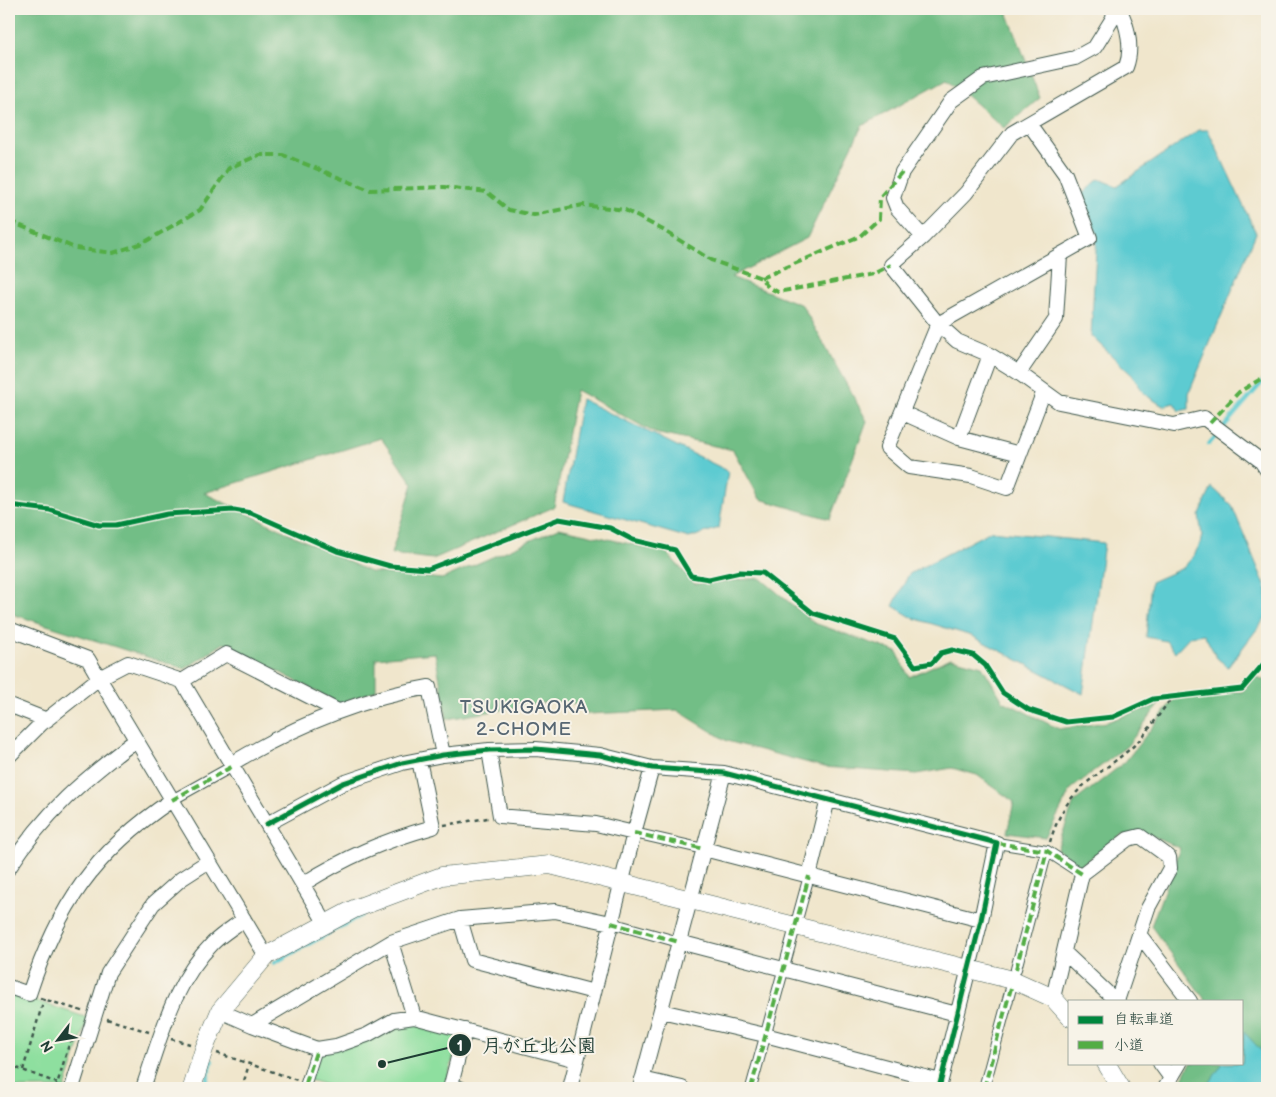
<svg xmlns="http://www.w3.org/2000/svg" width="1276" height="1097" viewBox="0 0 1276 1097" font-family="'Balsamiq Sans','Klee One',sans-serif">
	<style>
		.green { fill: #8edf9f; stroke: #568e6a }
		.forest { fill: #72be86; stroke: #487e5d }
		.water { fill: #5dcbd1; stroke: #3e8482 }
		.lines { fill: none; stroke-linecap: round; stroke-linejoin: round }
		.stream { stroke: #5dcbd1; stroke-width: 4 }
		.pedestrian-casing { stroke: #3e564b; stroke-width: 12 }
		.minor-casing { stroke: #3e564b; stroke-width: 16 }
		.tertiary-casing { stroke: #3e564b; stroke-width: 19 }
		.path { stroke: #3e564b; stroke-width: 2.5; stroke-dasharray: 4 4; stroke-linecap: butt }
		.pedestrian { stroke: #fff; stroke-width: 10 }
		.minor { stroke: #fff; stroke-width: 14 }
		.tertiary { stroke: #fff; stroke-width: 18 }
		.quiet { stroke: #52ad45; stroke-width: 4; stroke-dasharray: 8 4; stroke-linecap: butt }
		.cycleway-casing { stroke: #f7f3e8; stroke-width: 8 }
		.cycleway { stroke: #00873e; stroke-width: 5 }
		.labels { text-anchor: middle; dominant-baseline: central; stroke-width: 4; stroke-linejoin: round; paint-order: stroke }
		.neighbourhood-label { font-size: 19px; letter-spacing: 1px; fill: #576773; stroke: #f7f3e8 }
		.leader { fill: none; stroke: #1f3d34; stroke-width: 2 }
		.callout-dot { fill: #1f3d34; stroke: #f7f3e8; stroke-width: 2 }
		.mark-label { font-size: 15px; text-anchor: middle; font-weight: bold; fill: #fff }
		.callout-label { font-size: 19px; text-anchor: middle; font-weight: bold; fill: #1f3d34; stroke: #f7f3e8; stroke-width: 4; stroke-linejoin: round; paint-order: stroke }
	</style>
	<rect width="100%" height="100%" fill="#f7f3e8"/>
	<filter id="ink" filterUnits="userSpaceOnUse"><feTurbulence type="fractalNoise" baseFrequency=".02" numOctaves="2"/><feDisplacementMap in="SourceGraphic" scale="10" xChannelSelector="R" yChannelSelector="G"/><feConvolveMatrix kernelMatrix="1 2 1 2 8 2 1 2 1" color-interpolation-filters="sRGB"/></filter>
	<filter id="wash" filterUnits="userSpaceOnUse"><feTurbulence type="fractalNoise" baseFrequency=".0096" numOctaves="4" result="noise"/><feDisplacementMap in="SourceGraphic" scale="20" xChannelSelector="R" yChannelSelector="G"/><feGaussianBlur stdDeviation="1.12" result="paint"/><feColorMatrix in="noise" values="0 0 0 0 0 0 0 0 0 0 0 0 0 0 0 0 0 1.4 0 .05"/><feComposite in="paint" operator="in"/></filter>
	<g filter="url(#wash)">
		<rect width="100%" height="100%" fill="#f0e6cc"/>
		<path class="green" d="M9,992L88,1018L65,1088H9Z
			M415,1022L453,1031L458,1040L445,1088H337L306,1079L317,1049L396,1025Z"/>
		<path class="forest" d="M9,9H1006L1040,98L1004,128L947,79L862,126L807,238L731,277L802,305L867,421L830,519L760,499L733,450L655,433L576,390L554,507L433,559L391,554L413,484L381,438L204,493L370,572L442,579L559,528L666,552L695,584L760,578L814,623L897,652L909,677L951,658L982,666L1003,701L1059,729L1107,722L1160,703L1127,746L1071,789L1046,838L1007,833L1014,802L977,775L952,768L916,774L824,767L727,741L677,710L587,714L578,705L553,701L447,719L435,653L376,658V690L340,704L224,643L185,669L9,613Z
			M1254,675L1267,682V1088H1176L1191,1063H1242V1001H1206L1151,926L1180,848L1143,833L1122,835L1080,866L1057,849L1074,802L1125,762L1175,698L1233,691L1242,692Z"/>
		<path class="water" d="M1199,130H1208L1256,233L1189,393V409L1179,411L1174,403L1163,406L1144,394L1133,376L1091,336L1097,234L1082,194L1099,179L1117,186Z
			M581,399L728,471L719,528L689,538L563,502Z
			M1212,487L1232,506L1267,590V616L1228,667L1217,658L1204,634L1190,636L1175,652L1166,641L1146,637L1151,582L1183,568L1193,557L1200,544L1202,535L1199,516Z
			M991,531L1104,543L1083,694L972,636L913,618L893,606L909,574Z
			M1244,1032L1267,1057V1088H1206L1223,1063H1242Z"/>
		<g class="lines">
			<path class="stream" d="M1209,444L1267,377
				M274,963L362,915
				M205,1088L212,1061"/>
		</g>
	</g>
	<g filter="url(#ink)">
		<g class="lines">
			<defs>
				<path id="pedestrian" d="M172,800L233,766
					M634,833L704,849
					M997,843L1047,851L1082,874
					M611,923L679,942
					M1016,969L1047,851
					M306,1083L317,1049
					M751,1088L809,876
					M984,1088L1011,988"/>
				<path id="minor" d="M1114,9L1113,18L1095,47L1075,58L983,78L951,101L902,172L893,198L897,208L923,237L891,265L938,324L957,341L990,355L1019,373L1059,402L1174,425L1204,418L1261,461L1267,470
					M1030,125L1065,174L1090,238L938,324L887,448L909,467L971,476L1007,488L1044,391
					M923,237L966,193L1012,133L1126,67C1133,49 1128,25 1119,9
					M1019,373L1056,319L1060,255
					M903,413L959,438L1020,454
					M959,438L990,355
					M9,629L88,659L99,678L128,663L182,681L326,924
					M182,681L226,654L338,711
					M9,705L47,720
					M489,750L500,816L596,824L634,833L570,1088
					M9,756L41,724L99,678L266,956
					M231,764C293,727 358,699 429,687L443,755
					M267,824L343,783L402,763L443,755L489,750L536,749L600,755L652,768L724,773L997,843L981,920L939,1088
					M634,833L652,768
					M704,849L981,920
					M9,868C45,812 83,780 136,740
					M809,876L828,799
					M303,884C346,857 383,841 433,827L419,760
					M460,919L472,960L594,992
					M1139,934L1190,1001
					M679,942L957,1014
					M1064,952L1116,1001
					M9,987L29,994C58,906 94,852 172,800
					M1053,998L1082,874L1128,839L1140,836L1169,857L1170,868L1148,908L1117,1001
					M220,1011L252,1025L391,942L460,919L555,911L611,923
					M661,1011L765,1035L940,1081
					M414,1017L577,1060
					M252,1025L317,1049L336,1046L367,1035L394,1020L414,1017L391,942
					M1160,1063L1171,1078
					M642,1079L682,1088
					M72,1088L108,973L153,904L181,879L209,861
					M143,1088C161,1036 173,983 213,943C222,934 234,927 244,919
					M460,1088L451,1085L465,1030
					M640,1088L724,773
					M1165,1088L1180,1063"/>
				<path id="tertiary" d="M1106,1063L1121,1088
					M192,1088L204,1049L220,1011L266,956L354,909L442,876L550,865L1013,980L1053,998L1070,1017"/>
			</defs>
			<use href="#pedestrian" class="pedestrian-casing"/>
			<use href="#minor" class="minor-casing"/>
			<use href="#tertiary" class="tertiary-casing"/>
			<path class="path" d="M444,825L488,818
				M1050,842C1066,788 1091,782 1130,749C1147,735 1160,712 1174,695
				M40,998L82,1011
				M107,1019L149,1032
				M171,1039L190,1044
				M217,1053L297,1080
				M9,1065L57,1083
				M23,1070L44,999
				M317,1086L325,1088
				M56,1088L70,1041L75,1043
				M242,1088L249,1064"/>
			<use href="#pedestrian" class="pedestrian"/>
			<use href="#minor" class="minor"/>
			<use href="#tertiary" class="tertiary"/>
			<path class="quiet" d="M9,221L75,248L113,253L143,243L200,210L229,168L259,155H283L370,190L444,187L487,192L509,210L534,215L583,205L625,210L663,230L711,260L761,278L768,287L778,292L873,274L891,265
				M761,278L860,236L879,219L880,197L902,172
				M1210,423L1239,392L1264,377L1267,373
				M172,800L233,766
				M634,833L704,849
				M997,843L1047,851L1082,874
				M611,923L679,942
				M1016,969L1047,851
				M306,1083L317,1049
				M751,1088L809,876
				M984,1088L1011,988"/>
			<defs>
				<path id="cycleway" d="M9,505L50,510L99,525H116L167,514L234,510L251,513L337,551L390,566L428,569L559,519L610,528L633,540L675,550L691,576L709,579L740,572L763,573L813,613L895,639L915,666L932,663L941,653L952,650L973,655L985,665L1003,693L1029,710L1066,722L1113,717L1153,699L1242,689L1267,660
					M267,824L343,783L402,763L443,755L489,750L536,749L600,755L652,768L724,773L997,843L981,920L939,1088"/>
			</defs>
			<use href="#cycleway" class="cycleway-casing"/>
			<use href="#cycleway" class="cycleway"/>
		</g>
	</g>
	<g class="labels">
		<g class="neighbourhood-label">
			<text x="524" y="707">TSUKIGAOKA<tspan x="524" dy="22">2-CHOME</tspan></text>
		</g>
	</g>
	<path class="leader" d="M382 1064L460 1045"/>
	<g class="callout-dot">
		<circle cx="382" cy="1064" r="5"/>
		<circle cx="460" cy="1045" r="12"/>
	</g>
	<g class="mark-label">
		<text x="460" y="1051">1</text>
	</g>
	<g class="callout-label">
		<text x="539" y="1052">月が丘北公園</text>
	</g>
	<rect width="1276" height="1097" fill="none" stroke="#f7f3e8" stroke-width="30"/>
	<rect x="1068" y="1000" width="175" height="65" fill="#f7f3e8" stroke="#a1aaa0"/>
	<rect x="1078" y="1016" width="25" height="8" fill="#00873e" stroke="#a1aaa0"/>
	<text x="1114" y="1024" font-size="15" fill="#1f3d34">自転車道</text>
	<rect x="1078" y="1041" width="25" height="8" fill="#52ad45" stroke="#a1aaa0"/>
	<text x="1114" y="1050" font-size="15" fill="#1f3d34">小道</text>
	<g transform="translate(58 1040) rotate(239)" stroke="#f7f3e8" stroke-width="4" paint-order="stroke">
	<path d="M0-4L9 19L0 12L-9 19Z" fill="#1f3d34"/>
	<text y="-8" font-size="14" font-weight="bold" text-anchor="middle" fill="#1f3d34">N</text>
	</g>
</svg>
